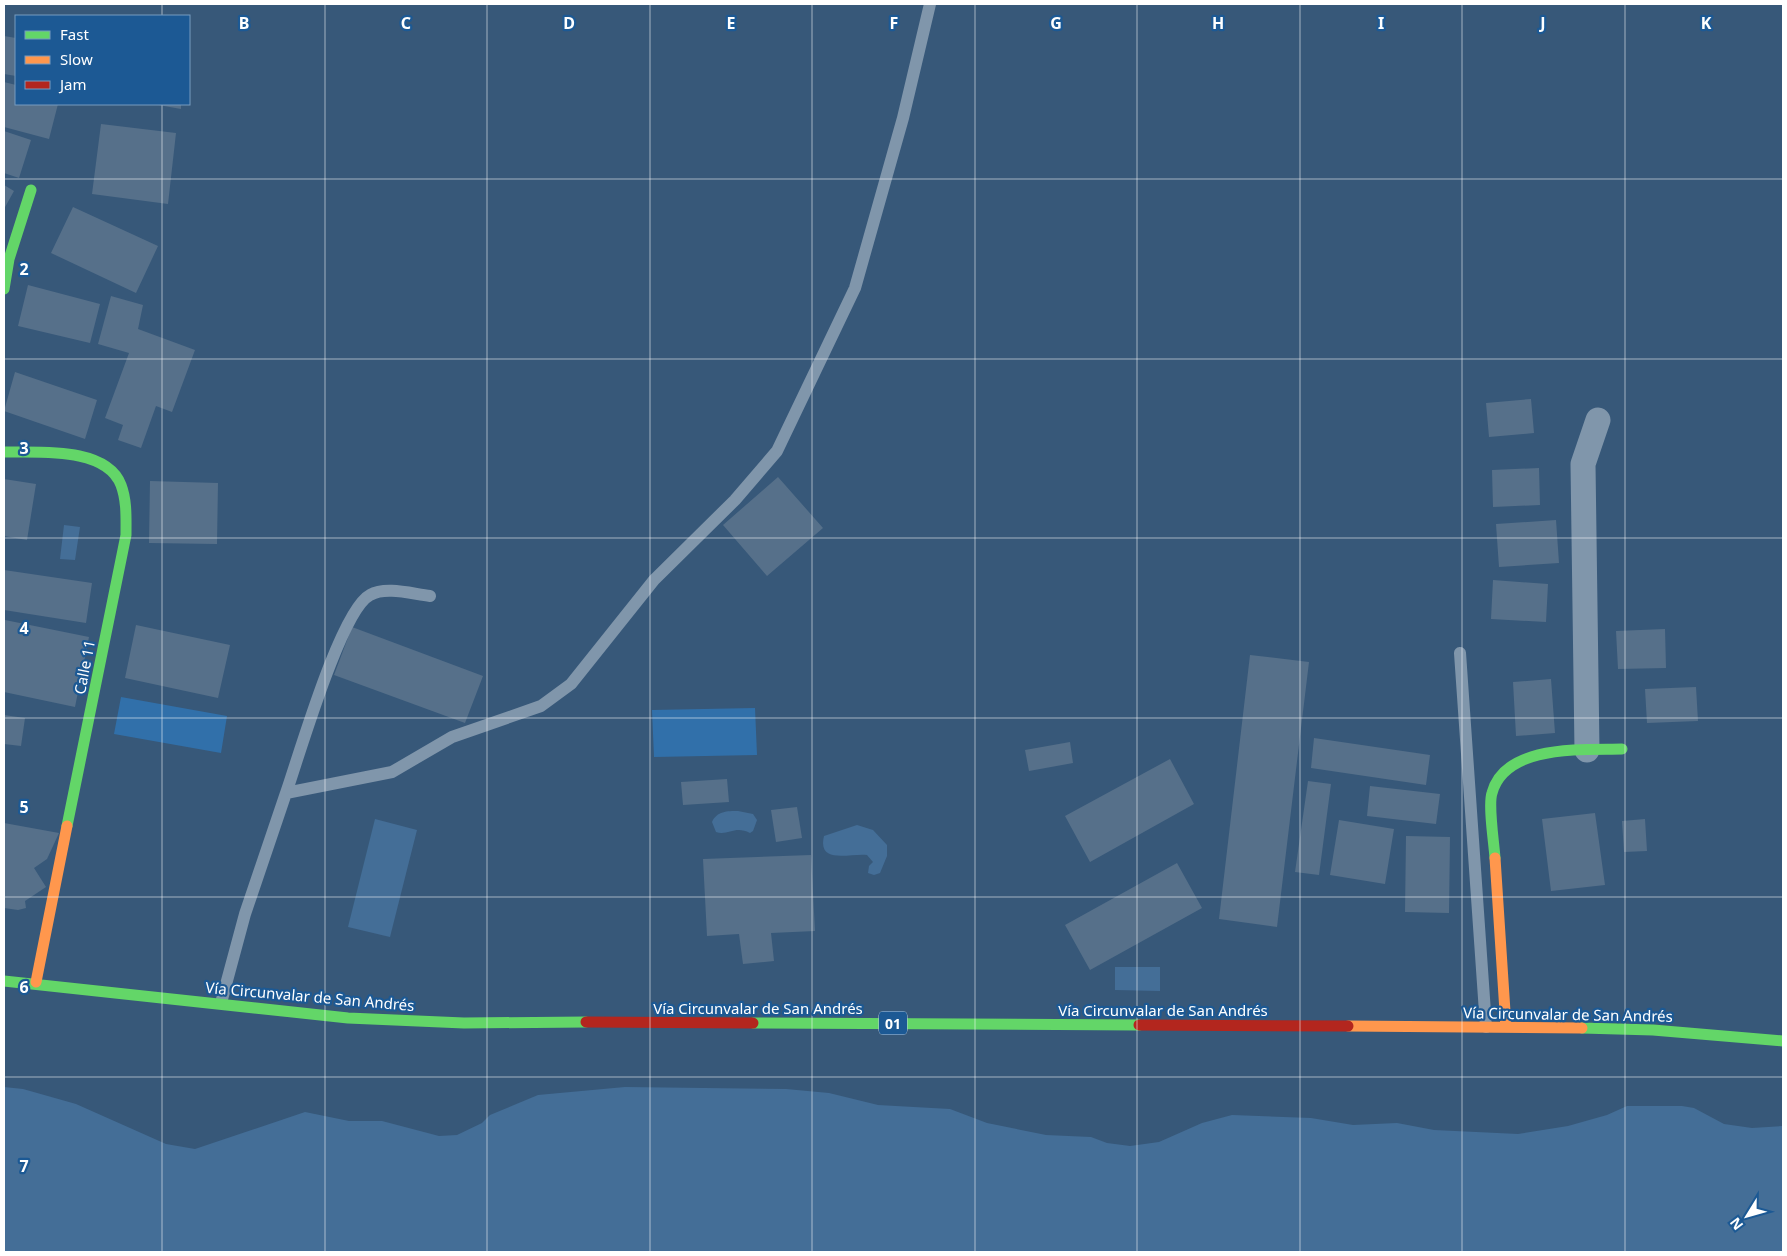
<svg xmlns="http://www.w3.org/2000/svg" width="1787" height="1256" viewBox="0 0 1787 1256" font-family="'Noto Sans',sans-serif">
	<style>
		.green { fill: #3170aa }
		.water { fill: #446e97 }
		.building { fill: #56708a }
		.lines { fill: none; stroke-linecap: round; stroke-linejoin: round }
		.lane { stroke: #8096ab; stroke-width: 12 }
		.street { stroke: #8096ab; stroke-width: 25 }
		.fast { stroke: #63d668; stroke-width: 11 }
		.slow { stroke: #ff974d; stroke-width: 11 }
		.jam { stroke: #b3261e; stroke-width: 11 }
		.grid { fill: none; stroke: #fff; stroke-width: 1; stroke-opacity: 0.55 }
		.labels { text-anchor: middle; dominant-baseline: central; stroke-width: 4.5; stroke-linejoin: round; paint-order: stroke }
		.shield { fill: #1c5994; stroke: #bbcddf; stroke-width: 1 }
		.shield-label { font-size: 14px; font-weight: bold; fill: #fff }
		.street-label { font-size: 15px; fill: #fff; stroke: #1c5994 }
		.grid-label { font-size: 16px; text-anchor: middle; font-weight: bold; fill: #fff; stroke: #1c5994; stroke-width: 4.5; stroke-linejoin: round; paint-order: stroke }
	</style>
	<rect width="100%" height="100%" fill="#375879"/>
	<path class="green" d="M121,697L227,716L221,753L114,734Z
		M755,708L757,755L654,757L652,710Z"/>
	<path class="water" d="M64,525L80,527L75,560L60,559Z
		M738,811L753,814L757,820L753,831L750,833C735,825 728,836 716,832L712,822C717,811 727,811 738,811Z
		M375,819L417,830L390,937L348,927Z
		M857,825L873,830L887,845V856L880,873L874,875L868,873L869,866L873,862L867,855C850,853 817,865 824,836Z
		M1115,967H1160V991L1115,990Z
		M4,1087L23,1089L76,1104L166,1144L195,1149L305,1112L349,1121H382L439,1136L457,1135L482,1123L490,1115L538,1095L625,1087L786,1089L829,1093L878,1105L950,1109L987,1123L1046,1135L1091,1137L1107,1143L1130,1146L1159,1142L1202,1123L1232,1115L1311,1118L1353,1125L1397,1123L1434,1130L1518,1134L1568,1126L1607,1115L1627,1106H1682L1694,1108L1724,1124L1752,1128L1783,1126V1252H4Z"/>
	<path class="building" d="M4,36L16,38V76L4,74Z
		M4,82L16,85V104H58L49,139L4,127Z
		M153,104H181V109Z
		M101,124L176,133L168,204L92,194Z
		M4,131L31,140L19,178L4,173Z
		M4,185L14,191L4,209Z
		M73,207L158,246L136,293L51,253Z
		M28,285L100,304L90,343L18,326Z
		M111,296L143,305L138,329L195,350L172,412L156,406L141,448L118,440L123,425L105,418L129,353L98,344Z
		M15,372L97,400L85,439L4,411Z
		M1531,399L1534,433L1489,437L1486,403Z
		M1539,468L1540,505L1493,507L1492,470Z
		M778,477L823,528L767,576L723,525Z
		M4,479L36,484L27,540L4,536Z
		M150,481L218,483L217,544L149,543Z
		M1556,520L1559,563L1499,567L1496,524Z
		M4,570L92,583L86,623L4,610Z
		M1493,580L1548,584L1546,622L1491,619Z
		M5,620L89,637L75,707L4,692Z
		M136,625L230,645L218,698L125,678Z
		M352,627L483,676L465,723L334,675Z
		M1665,629L1666,668L1618,669L1616,631Z
		M1250,655L1309,662L1277,927L1219,919Z
		M1551,679L1555,733L1516,736L1513,682Z
		M1696,687L1698,721L1647,723L1645,689Z
		M4,715L25,718L21,746L4,744Z
		M1314,738L1430,755L1426,785L1311,768Z
		M1070,742L1073,763L1029,771L1025,750Z
		M1170,759L1194,804L1090,862L1065,816Z
		M727,779L729,802L683,805L681,782Z
		M1308,781L1331,784L1319,875L1295,872Z
		M1370,786L1440,794L1436,824L1367,816Z
		M797,807L802,838L776,842L771,810Z
		M1595,813L1605,885L1551,891L1542,819Z
		M1645,819L1647,851L1624,852L1622,821Z
		M1339,820L1394,829L1385,884L1330,875Z
		M4,823L59,833L47,859L34,868L46,887L25,901L26,908L18,910L4,908Z
		M1406,836L1450,837L1449,913L1405,912Z
		M811,855L815,931L771,933L774,961L743,964L739,934L707,936L703,859Z
		M1177,863L1202,908L1090,970L1065,925Z"/>
	<g class="lines">
		<path class="lane" d="M1460,653L1486,1027
			M286,793C299,756 341,610 370,595C386,586 412,594 430,596
			M221,1003L245,914L286,793L392,772L452,737L541,706L571,684L654,580L735,500L777,451L855,288L903,118L930,4"/>
		<path class="street" d="M1587,750L1583,464L1598,420"/>
		<path class="fast" d="M4,289L9,259L31,190
			M4,452C37,453 106,446 121,485C127,501 126,518 126,535L67,826
			M1495,858C1494,843 1488,805 1492,793C1505,744 1583,750 1622,749
			M4,981L348,1018L464,1023L586,1022
			M753,1023L1139,1025
			M1582,1028L1653,1030L1783,1041"/>
		<path class="slow" d="M1495,858L1506,1027
			M36,982L67,826
			M1348,1026L1582,1028"/>
		<path class="jam" d="M586,1022L753,1023
			M1139,1025L1348,1026"/>
	</g>
	<path class="grid" d="M162,4V16M325,4V1252M487,4V1252M650,4V1252M812,4V1252M975,4V1252M1137,4V1252M1300,4V1252M1462,4V1252M1625,4V1252M162,104V1252M4,179H1783M4,359H1783M4,538H1783M4,718H1783M4,897H1783M4,1077H1783"/>
	<g class="labels">
		<rect class="shield" x="879" y="1011.5" width="28" height="23" rx="4"/>
		<g class="shield-label">
			<text x="893" y="1023">01</text>
		</g>
		<g class="street-label">
			<text transform="translate(84 667) rotate(-79)">Calle 11</text>
			<text transform="translate(310 996) rotate(5)">Vía Circunvalar de San Andrés</text>
			<text x="758" y="1008">Vía Circunvalar de San Andrés</text>
			<text x="1163" y="1010">Vía Circunvalar de San Andrés</text>
			<text transform="translate(1568 1014) rotate(1)">Vía Circunvalar de San Andrés</text>
		</g>
	</g>
	<g class="grid-label">
		<text x="244" y="29">B</text>
		<text x="406" y="29">C</text>
		<text x="569" y="29">D</text>
		<text x="731" y="29">E</text>
		<text x="894" y="29">F</text>
		<text x="1056" y="29">G</text>
		<text x="1218" y="29">H</text>
		<text x="1381" y="29">I</text>
		<text x="1543" y="29">J</text>
		<text x="1706" y="29">K</text>
		<text x="24" y="275">2</text>
		<text x="24" y="454">3</text>
		<text x="24" y="634">4</text>
		<text x="24" y="813">5</text>
		<text x="24" y="993">6</text>
		<text x="24" y="1172">7</text>
	</g>
	<rect width="1787" height="1256" fill="none" stroke="#ffffff" stroke-width="10"/>
	<rect x="15" y="15" width="175" height="90" fill="#1c5994" stroke="#779bbf"/>
	<rect x="25" y="31" width="25" height="8" fill="#63d668" stroke="#779bbf"/>
	<text x="60" y="40" font-size="15" fill="#ffffff">Fast</text>
	<rect x="25" y="56" width="25" height="8" fill="#ff974d" stroke="#779bbf"/>
	<text x="60" y="65" font-size="15" fill="#ffffff">Slow</text>
	<rect x="25" y="81" width="25" height="8" fill="#b3261e" stroke="#779bbf"/>
	<text x="60" y="90" font-size="15" fill="#ffffff">Jam</text>
	<g transform="translate(1747 1216) rotate(233)" stroke="#1c5994" stroke-width="4" paint-order="stroke">
	<path d="M0-4L9 19L0 12L-9 19Z" fill="#ffffff"/>
	<text y="-8" font-size="14" font-weight="bold" text-anchor="middle" fill="#ffffff">N</text>
	</g>
</svg>
